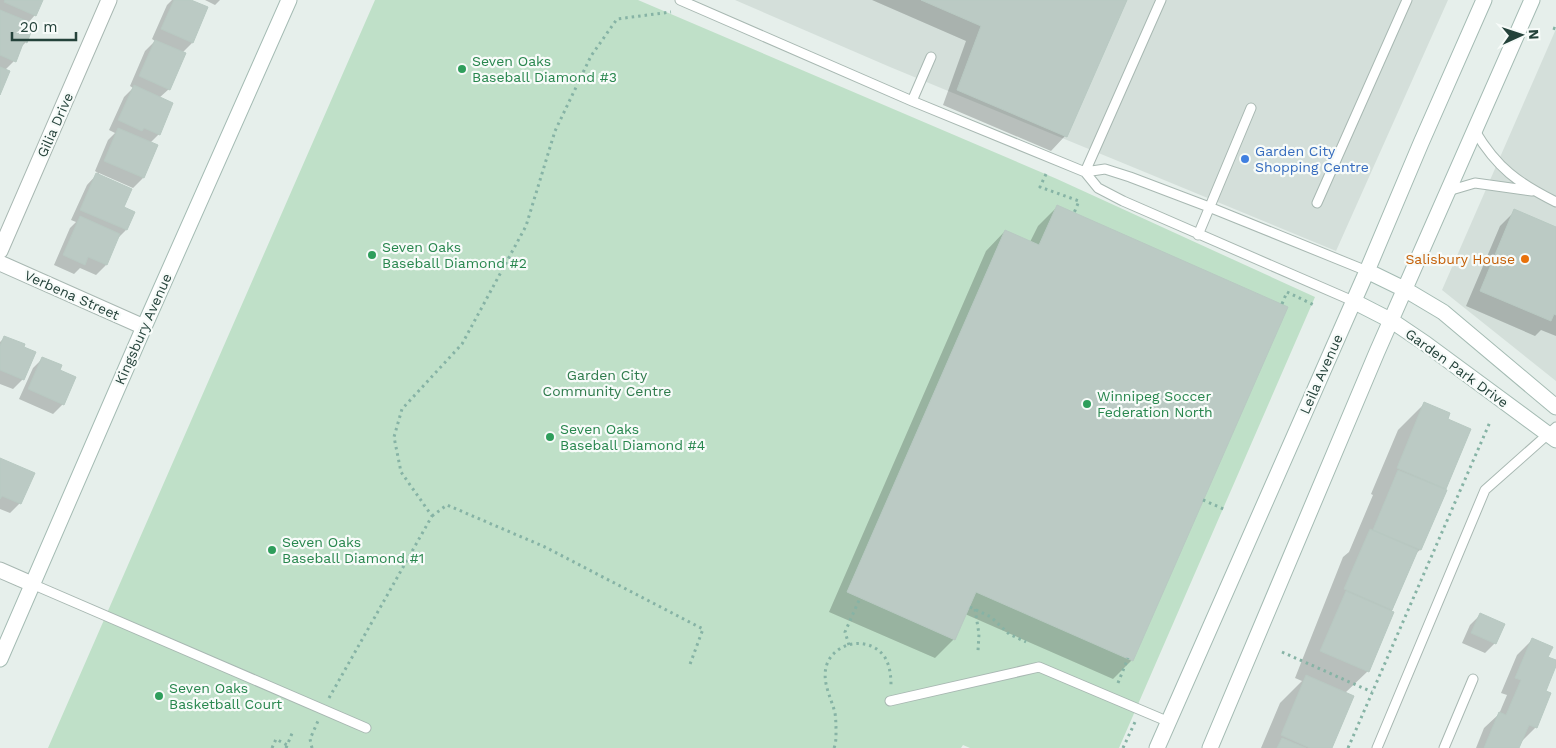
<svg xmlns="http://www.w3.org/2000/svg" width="1556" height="748" viewBox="0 0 1556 748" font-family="'Work Sans',sans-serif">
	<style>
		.built { fill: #d4dfda }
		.green { fill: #bfe0c8 }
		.shadow { fill: #0003 }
		.building { fill: #bbcac4; stroke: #b8c9c2 }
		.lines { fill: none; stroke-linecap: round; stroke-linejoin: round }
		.lane-casing { stroke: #a8b8b2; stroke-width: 11 }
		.street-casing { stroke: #a8b8b2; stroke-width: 17 }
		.secondary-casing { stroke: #a4bbb3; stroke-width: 17 }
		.path { stroke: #86b3a5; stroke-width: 3; stroke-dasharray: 2.5 4; stroke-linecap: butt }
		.lane { stroke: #fff; stroke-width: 9 }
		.street { stroke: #fff; stroke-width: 15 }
		.secondary { stroke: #fff; stroke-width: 15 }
		.leisure-dot { fill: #2e9e5b; stroke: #f7fbf9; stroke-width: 2 }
		.shop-dot { fill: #3f7fe0; stroke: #f7fbf9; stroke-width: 2 }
		.food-dot { fill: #e8710a; stroke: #f7fbf9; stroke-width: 2 }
		.labels { text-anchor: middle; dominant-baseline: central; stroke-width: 4.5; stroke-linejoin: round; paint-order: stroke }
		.leisure-label { font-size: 14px; fill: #27864d; stroke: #f7fbf9; text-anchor: start }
		.street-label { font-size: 14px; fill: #24423a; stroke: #f7fbf9 }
		.shop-label { font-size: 14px; fill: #366cbe; stroke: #f7fbf9; text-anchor: start }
		.food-label { font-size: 14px; fill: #c56008; stroke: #f7fbf9; text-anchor: end }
		.park-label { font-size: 14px; fill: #2d7a4b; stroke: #f7fbf9 }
	</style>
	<rect width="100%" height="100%" fill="#e6efeb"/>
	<path class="built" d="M735,0H1448L1336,251L890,67Z
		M1556,29V381L1442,290Z"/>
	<path class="green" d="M375,0H638L1057,179L1315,297L1119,748H970L963,745L961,748H48Z"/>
	<path class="shadow" d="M0,0H42L35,15L28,23L26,42L20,48L14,61L5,70L0,92Z
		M172,0H188L192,43L182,53L169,89L159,98V134L150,143L156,146L143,178L133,188L99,173L98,176L122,208L126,230L117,239L106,265L96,275L80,268L74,274L54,265L70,228L76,222L71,220L87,185L98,173L95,171L108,140L115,133L109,130L124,97L133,88L130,86L145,51L155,41L152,39L167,5Z
		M205,0H220L215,5Z
		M872,0H1125L1065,136L1051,151L943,105L966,41Z
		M1057,207L1132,660L1113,679L965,614L954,639L935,658L829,612L986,251L1005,231L1030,242L1038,226Z
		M1515,211L1556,228V336L1541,330L1535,336L1466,306L1500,226Z
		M5,337L23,379L13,389L0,384V342Z
		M43,358L58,371L63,404L53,414L19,399L33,368Z
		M1425,403L1446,420L1445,488L1420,550L1414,555L1368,671L1345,693L1331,748H1261L1280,703L1302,681L1295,678L1343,557L1349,552L1373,495L1371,494L1398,430Z
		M0,459L20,503L10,513L0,509Z
		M1480,615L1495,643L1485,653L1462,643L1470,625Z
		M1532,640L1547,658L1556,661L1544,691L1549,694L1536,727L1520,743L1518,748H1476L1484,728L1499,714L1507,695L1501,693L1517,655Z"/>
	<path class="building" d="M5,0H43L36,16L4,2Z
		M174,0H191L208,7L193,43L161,29Z
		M921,0H1127L1067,137L957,90L981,26Z
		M0,10L34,24L27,43L24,41L16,62L0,55Z
		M155,40L186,53L170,90L139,76Z
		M0,67L10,71L0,95Z
		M134,85L173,103L160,135L144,128L142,131L118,120Z
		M118,128L158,145L144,178L104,161Z
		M96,173L132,189L124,207L135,212L127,230L80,210Z
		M1057,205L1288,307L1133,661L976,592L955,640L847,592L1005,230L1039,245Z
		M1514,209L1556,227V315L1554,314L1551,321L1480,291Z
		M80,216L120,234L107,265L88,257L85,265L63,255Z
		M4,336L25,344L24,347L36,352L24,380L0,370V346Z
		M42,357L62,365L60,370L76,377L64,405L28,389Z
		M1424,402L1450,413L1448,419L1471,429L1446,489L1397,468Z
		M0,458L35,473L21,504L2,496L0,499Z
		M1398,470L1447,490L1421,550L1373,530Z
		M1370,529L1418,550L1392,610L1344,589Z
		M1346,591L1394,612L1369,672L1320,651Z
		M1480,613L1505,624L1496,644L1471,633Z
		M1532,638L1553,647L1548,657L1556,660V666L1546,691L1551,693L1537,728L1529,725L1519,748H1484L1499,712L1506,715L1521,680L1515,678Z
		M1306,675L1354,696L1332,748H1310L1281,735Z
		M1282,738L1306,748H1277Z"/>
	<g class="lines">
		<defs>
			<path id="lane" d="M680,0L912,101L1085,172L1098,188L1123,201L1353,301
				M912,101L931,57
				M1475,131C1497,168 1518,183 1556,202
				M1085,172L1105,169L1130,177L1209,207L1367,271
				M1085,172L1161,0
				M1448,191L1475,183L1532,191
				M1317,203L1407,0
				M1198,235L1251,108
				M32,584L366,728
				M890,701L1039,667L1169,722
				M1377,748L1485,490L1556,427
				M1444,748L1473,679"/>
			<path id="street" d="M0,251L109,0
				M0,263L144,327
				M0,570L32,584"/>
			<path id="secondary" d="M1367,271L1406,290L1443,312L1556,407
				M1353,301L1392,321L1426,344L1556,440
				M0,659L144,327L289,0
				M1157,748L1367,271L1421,143L1484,0
				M1210,748L1377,352L1532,0"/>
		</defs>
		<use href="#lane" class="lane-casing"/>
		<use href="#street" class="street-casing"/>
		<use href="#secondary" class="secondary-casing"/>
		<path class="path" d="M1553,28L1556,29
			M1046,174L1040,187L1079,201L1074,213
			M1282,304L1287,292L1314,305
			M1203,500L1226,510
			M432,516L447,505L545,547L703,629L689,667
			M970,607L991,617L1009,634L1026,642
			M975,609L979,634L978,651
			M849,645L845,632L860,598
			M1282,652L1372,692
			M1118,683L1128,658
			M329,698L432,516L401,472L394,437L402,409L462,344L526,226L555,131L591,56L617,19L671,12
			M272,748L276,739L287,745
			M286,748L293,731
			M312,748L310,739L318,721
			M834,748C836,743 836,738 836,733C836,726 836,720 835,713C831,697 821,681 827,664C836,641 869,636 884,656C890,665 891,676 891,686
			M1123,748L1135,722
			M1348,748L1490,422"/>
		<use href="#lane" class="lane"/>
		<use href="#street" class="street"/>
		<use href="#secondary" class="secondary"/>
	</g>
	<g class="leisure-dot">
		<circle cx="462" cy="69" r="5"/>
		<circle cx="372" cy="255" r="5"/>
		<circle cx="1087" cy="404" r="5"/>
		<circle cx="550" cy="437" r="5"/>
		<circle cx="272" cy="550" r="5"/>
		<circle cx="159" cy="696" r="5"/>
	</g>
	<circle class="shop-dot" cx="1245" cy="159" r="5"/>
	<circle class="food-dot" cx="1525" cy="259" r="5"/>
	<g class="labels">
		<g class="leisure-label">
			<text x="472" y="61">Seven Oaks<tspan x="472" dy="16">Baseball Diamond #3</tspan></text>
			<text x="382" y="247">Seven Oaks<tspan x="382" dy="16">Baseball Diamond #2</tspan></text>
			<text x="1097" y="396">Winnipeg Soccer<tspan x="1097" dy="16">Federation North</tspan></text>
			<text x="560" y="429">Seven Oaks<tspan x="560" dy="16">Baseball Diamond #4</tspan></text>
			<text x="282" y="542">Seven Oaks<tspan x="282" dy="16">Baseball Diamond #1</tspan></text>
			<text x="169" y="688">Seven Oaks<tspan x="169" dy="16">Basketball Court</tspan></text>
		</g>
		<g class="street-label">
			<text transform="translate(55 125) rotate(-66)">Gilia Drive</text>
			<text transform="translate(72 295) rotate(24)">Verbena Street</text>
			<text transform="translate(143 329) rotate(-66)">Kingsbury Avenue</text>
			<text transform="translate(1457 368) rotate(36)">Garden Park Drive</text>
			<text transform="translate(1321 374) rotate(-66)">Leila Avenue</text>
		</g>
		<g class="shop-label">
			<text x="1255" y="151">Garden City<tspan x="1255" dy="16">Shopping Centre</tspan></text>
		</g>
		<g class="food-label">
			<text x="1515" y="259">Salisbury House</text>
		</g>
		<g class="park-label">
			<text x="607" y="375">Garden City<tspan x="607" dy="16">Community Centre</tspan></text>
		</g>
	</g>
	<g transform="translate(1521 35) rotate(87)" stroke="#f7fbf9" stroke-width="4" paint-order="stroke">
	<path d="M0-4L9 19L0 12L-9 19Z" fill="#24423a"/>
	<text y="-8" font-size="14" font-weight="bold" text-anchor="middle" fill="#24423a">N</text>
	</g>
	<path d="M12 32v8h64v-8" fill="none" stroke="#24423a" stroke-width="2.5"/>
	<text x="20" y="32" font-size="15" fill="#24423a" stroke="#f7fbf9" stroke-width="4" paint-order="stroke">20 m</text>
</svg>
